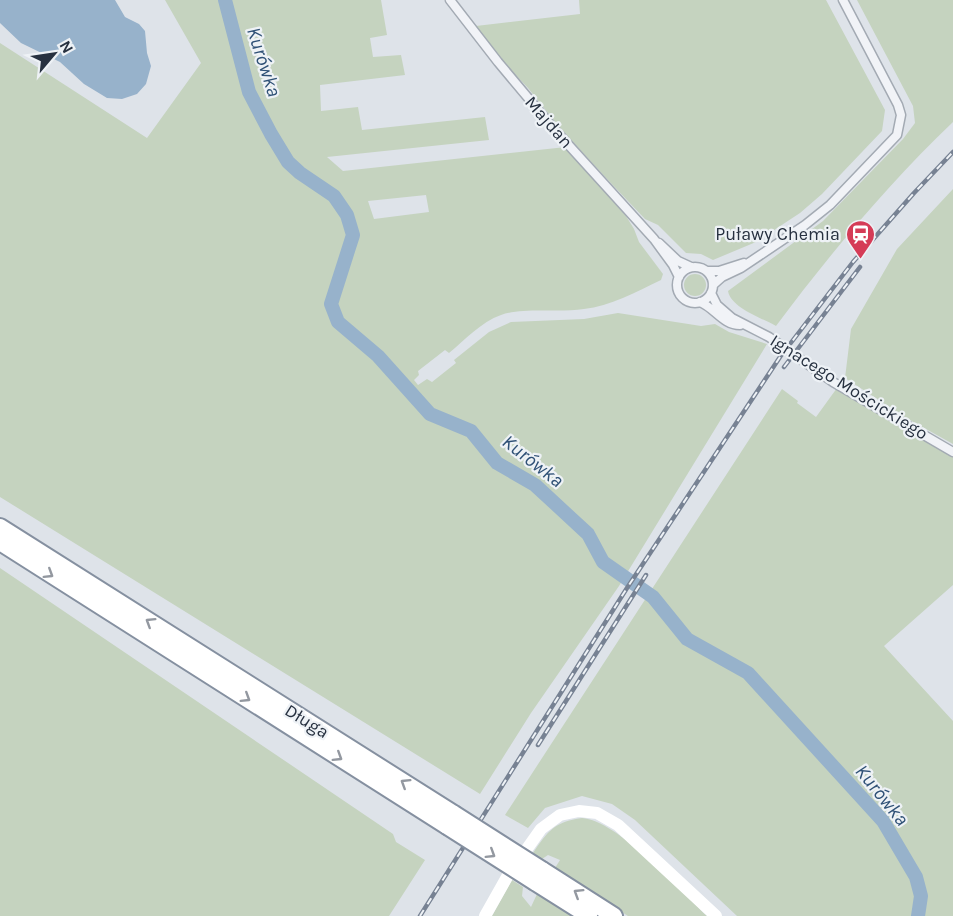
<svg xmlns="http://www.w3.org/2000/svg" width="953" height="916" viewBox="0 0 953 916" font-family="Karla,sans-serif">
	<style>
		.green { fill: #c5d3bf; fill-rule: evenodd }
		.water { fill: #97b2cb }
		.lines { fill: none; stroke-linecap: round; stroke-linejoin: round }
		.river { stroke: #97b2cb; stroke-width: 14 }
		.street-casing { stroke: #a3aab3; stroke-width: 11 }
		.highway-casing { stroke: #8590a0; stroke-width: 20 }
		.street { stroke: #f1f3f7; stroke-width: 8 }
		.secondary { stroke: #fff; stroke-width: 12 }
		.highway { stroke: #fff; stroke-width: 16 }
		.rail-casing { stroke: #778293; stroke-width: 4.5 }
		.rail { stroke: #eef2f6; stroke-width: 2; stroke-dasharray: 7; stroke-linecap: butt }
		.highway-bridge-casing { stroke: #8590a0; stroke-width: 20; stroke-linecap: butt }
		.highway-bridge { stroke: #fff; stroke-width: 16 }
		.oneway { stroke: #9398a0 }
		.labels { text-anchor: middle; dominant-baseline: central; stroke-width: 4.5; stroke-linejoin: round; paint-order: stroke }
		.street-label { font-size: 18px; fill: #273140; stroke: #eef2f6 }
		.poi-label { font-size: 18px; fill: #273140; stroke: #eef2f6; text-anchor: end }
		.water-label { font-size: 20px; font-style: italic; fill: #2f5176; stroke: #eef2f6 }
	</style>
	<rect width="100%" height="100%" fill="#dee3e9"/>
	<path class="green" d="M165,0H381L387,35L370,38L373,57L401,55L405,75L320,85L321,111L358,107L362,130L485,117L489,140L327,157L343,171L566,147L626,216L634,229L639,242L663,274L661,280C636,292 610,306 584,309C560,313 521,307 501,315C481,322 465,340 449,353L445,350L418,371L419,375L414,380L418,385L427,379L432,382L456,363L454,360L489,332L511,322L584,319L618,313L701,326L715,324L729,332L767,344L619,586L531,713L480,794L0,497V43L147,138L201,63ZM426,195L429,212L374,219L368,201Z
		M579,0H826L885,110L882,131L822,194L800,213L756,242L713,260L701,254L686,253L658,225L645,219L607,179L560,128L528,88L507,66L476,26L580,14Z
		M857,0H953V122C888,184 829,255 776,326C762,318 731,308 728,291L823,221L903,139L915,123L913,106Z
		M953,189V444L908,419L845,378L851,329L897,249Z
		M684 285a11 11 0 1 1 22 0a11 11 0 1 1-22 0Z
		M837,388L853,400L856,397L953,456V585L884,646L953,721V916H737L635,820L612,804L582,796L545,808L528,828L505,815L782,389L798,401L797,403L816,417Z
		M0,568L393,834L396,842L425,860L389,916H0Z
		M582,818C617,820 680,890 707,916H628L555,868L560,860L548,855L542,859L533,853C548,831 554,822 582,818Z
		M512,880L523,887L522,896L531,907L537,894L572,916H492Z"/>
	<path class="water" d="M0,0H115L125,17L139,24L145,31L147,53L151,66L146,84L137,94L122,99L107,98L84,84L60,62L21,43L0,23Z"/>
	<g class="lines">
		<path class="river" d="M225,0L249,92L271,134L288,162L300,173L334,196L347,215L353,235L331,304L338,322L378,356L430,414L471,431L497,463L535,485L588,534L603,562L653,597L687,639L748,673L883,821L916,877L921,896L918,916"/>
		<defs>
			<path id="street" d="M450,0L498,62L555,130L654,239L673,265L679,277
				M659,243L678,261L691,267
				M677 285a18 18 0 1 1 36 0a18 18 0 1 1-36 0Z
				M707,271H719L744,263
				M713,285L722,277L741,268L805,225L830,205L897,135L901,115L898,105L843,0
				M711,293L717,305L732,318L769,337L833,382L953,452
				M700,302C715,308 723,325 740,325"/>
			<path id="highway" d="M0,527L454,814
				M0,542L447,826
				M542,870L614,916
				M535,882L589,916"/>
		</defs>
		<use href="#street" class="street-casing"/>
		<use href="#highway" class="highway-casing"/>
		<use href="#street" class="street"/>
		<path class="secondary" d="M485,916L507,877L541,829L560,815L579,811L597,813L618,825L716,916"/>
		<use href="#highway" class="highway"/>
		<defs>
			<path id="rail" d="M784,367L860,267
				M538,745L646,575
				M420,916L627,588L780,357L853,262L914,193L953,152"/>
		</defs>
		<use href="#rail" class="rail-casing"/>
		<use href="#rail" class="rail"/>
		<defs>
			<path id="highway-bridge" d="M454,814L542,870
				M447,826L535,882"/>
		</defs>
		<use href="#highway-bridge" class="highway-bridge-casing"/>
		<use href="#highway-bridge" class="highway-bridge"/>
	</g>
	<defs><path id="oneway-chevron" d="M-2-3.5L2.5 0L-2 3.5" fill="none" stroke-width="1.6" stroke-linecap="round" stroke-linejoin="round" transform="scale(1.5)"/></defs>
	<g class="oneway">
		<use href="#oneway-chevron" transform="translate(49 574) rotate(32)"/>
		<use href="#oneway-chevron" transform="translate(150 622) rotate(-148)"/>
		<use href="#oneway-chevron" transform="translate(246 698) rotate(32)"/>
		<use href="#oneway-chevron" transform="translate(338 757) rotate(32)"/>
		<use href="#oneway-chevron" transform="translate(405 783) rotate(-148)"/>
		<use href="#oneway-chevron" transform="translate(491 854) rotate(32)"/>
		<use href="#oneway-chevron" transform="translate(578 893) rotate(-148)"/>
	</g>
	<defs>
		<symbol id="station-pin" viewBox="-11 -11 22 30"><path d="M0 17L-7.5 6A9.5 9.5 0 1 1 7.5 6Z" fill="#d53c57" stroke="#eef2f6"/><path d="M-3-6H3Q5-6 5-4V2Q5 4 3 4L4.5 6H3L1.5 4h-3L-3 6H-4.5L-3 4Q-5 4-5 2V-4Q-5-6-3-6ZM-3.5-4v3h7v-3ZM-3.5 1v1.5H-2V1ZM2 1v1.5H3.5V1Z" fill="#fff"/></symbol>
	</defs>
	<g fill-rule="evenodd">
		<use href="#station-pin" x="844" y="218" width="33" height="45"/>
	</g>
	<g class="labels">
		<g class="street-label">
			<text transform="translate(549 122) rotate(49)">Majdan</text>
			<text transform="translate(849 387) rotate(32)">Ignacego Mościckiego</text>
			<text transform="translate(307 721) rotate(32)">Długa</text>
		</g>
		<g class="poi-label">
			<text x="840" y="234">Puławy Chemia</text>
		</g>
		<g class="water-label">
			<text transform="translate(264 62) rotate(72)">Kurówka</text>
			<text transform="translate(533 461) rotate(38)">Kurówka</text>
			<text transform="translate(882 795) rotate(51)">Kurówka</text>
		</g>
	</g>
	<g transform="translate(54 54) rotate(61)" stroke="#eef2f6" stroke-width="4.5" paint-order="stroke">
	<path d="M0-4.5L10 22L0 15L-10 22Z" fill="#273140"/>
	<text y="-9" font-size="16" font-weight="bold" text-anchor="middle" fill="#273140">N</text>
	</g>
</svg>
